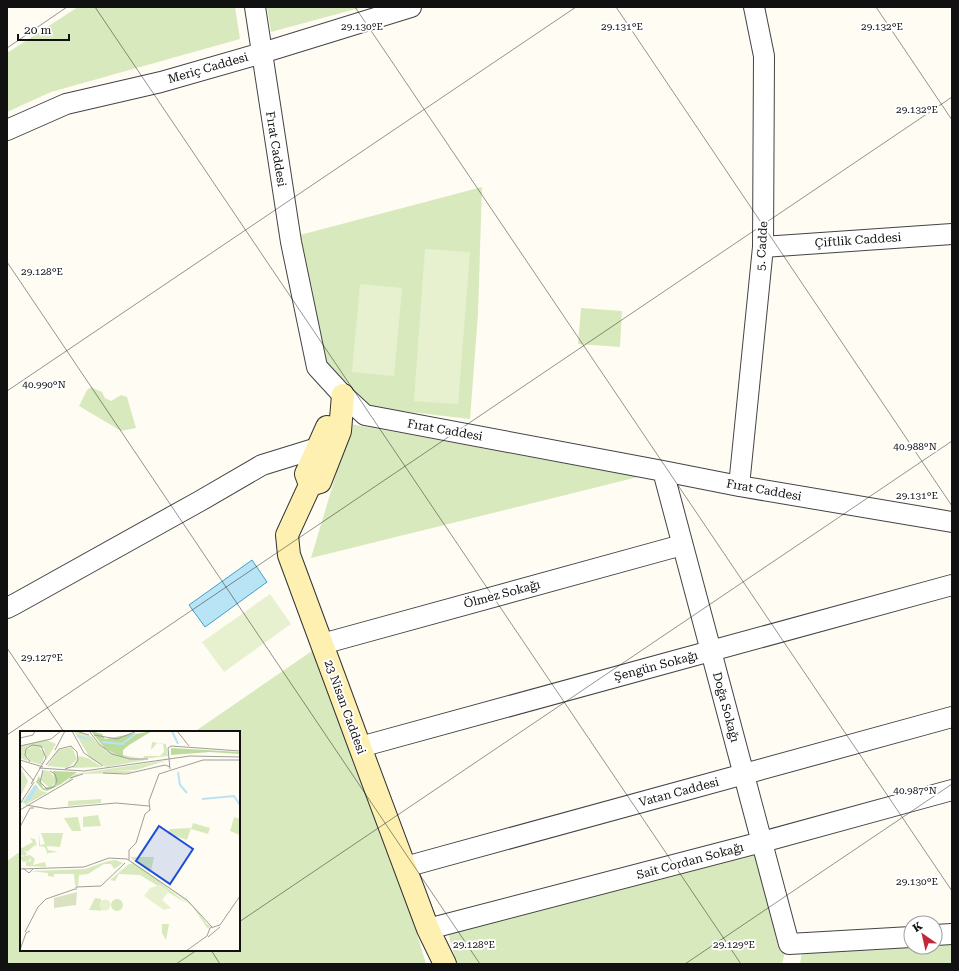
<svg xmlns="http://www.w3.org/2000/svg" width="959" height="971" viewBox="0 0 959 971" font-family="'Roboto Serif',serif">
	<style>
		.green { fill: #d8eabd }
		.pitch { fill: #e8f1cf }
		.water { fill: #b9e4f6; stroke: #409fcd }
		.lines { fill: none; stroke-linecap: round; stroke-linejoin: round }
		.street-casing { stroke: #444; stroke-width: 22 }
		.secondary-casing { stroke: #333; stroke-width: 24 }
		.street { stroke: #fff; stroke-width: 20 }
		.secondary { stroke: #fef0b0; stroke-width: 22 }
		.ticks { fill: none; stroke: #111; stroke-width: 1; stroke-opacity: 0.45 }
		.labels { text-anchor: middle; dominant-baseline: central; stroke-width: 4; stroke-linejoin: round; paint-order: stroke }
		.street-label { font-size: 12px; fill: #111; stroke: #fff }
		.inset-river { fill: none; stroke: #b9e4f6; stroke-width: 2 }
		.inset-road { fill: none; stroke: #a09e99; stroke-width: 1 }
		.view { fill: #1d4ed8; fill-opacity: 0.15; stroke: #1d4ed8; stroke-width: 2 }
		.inset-edge { fill: none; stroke: #111; stroke-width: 2 }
		.ticks-label { font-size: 10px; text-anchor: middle; fill: #111; stroke: #fff; stroke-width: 4; stroke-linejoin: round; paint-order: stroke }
	</style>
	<rect width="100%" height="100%" fill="#fffcf4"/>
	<path class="green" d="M78,7H235L240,39L51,92L7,112V53Z
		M267,7H363L271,32Z
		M482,187L478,314L470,419L366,407L321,358L300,235Z
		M581,308L622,311L620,347L578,344Z
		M91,387L102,392L105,398L111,401L121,395L127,397L136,428L121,431L79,406L87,390Z
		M351,424L638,477L311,558Z
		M312,651L347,731L392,851L426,964H7V861L21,851V950H239V732H194Z
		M762,842L785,952L782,964H457L456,962L447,929Z
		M952,937V964H800L802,951L911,947H935V939Z"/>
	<path class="pitch" d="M425,249L470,252L458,404L414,401Z
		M360,284L402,288L394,376L352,372Z
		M270,594L291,624L224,672L202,642Z"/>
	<path class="water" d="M252,560L267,582L205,627L189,605Z"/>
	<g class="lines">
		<defs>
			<path id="street" d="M255,7L291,242L317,367L339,391L365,415L663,471L739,486L952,522
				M7,130L66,104L161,82L262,53L411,7
				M763,247L952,234
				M663,471L789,944L911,937
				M739,486L763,247L764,56L754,7
				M7,608L15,604L200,501L262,465L317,448
				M322,644L682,545
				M360,747L952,585
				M405,867L952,717
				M428,929L762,842L952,790
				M935,935L952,934"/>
			<path id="secondary" d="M310,485L287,535L289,555L360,747L428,929L445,964
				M310,485L320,482L340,431L343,395
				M310,485L306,474L327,427"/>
		</defs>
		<use href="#street" class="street-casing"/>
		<use href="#secondary" class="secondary-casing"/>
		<use href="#street" class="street"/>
		<use href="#secondary" class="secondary"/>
	</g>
	<path class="ticks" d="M95,7L741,964M355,7L952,891M616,7L952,506M876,7L952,120M7,48L67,7M7,262L480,964M7,391L576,7M7,648L64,732M7,735L952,97M239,922L952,441M211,950L220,964M176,964L197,950M685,964L952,784"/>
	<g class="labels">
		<g class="street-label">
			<text transform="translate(208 68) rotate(-16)">Meriç Caddesi</text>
			<text transform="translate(276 149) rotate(81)">Fırat Caddesi</text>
			<text transform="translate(858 240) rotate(-4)">Çiftlik Caddesi</text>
			<text transform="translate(762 246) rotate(-87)">5. Cadde</text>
			<text transform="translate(445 430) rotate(10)">Fırat Caddesi</text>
			<text transform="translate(764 490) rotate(10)">Fırat Caddesi</text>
			<text transform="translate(502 594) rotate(-15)">Ölmez Sokağı</text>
			<text transform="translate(656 666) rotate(-15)">Şengün Sokağı</text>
			<text transform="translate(345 707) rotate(70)">23 Nisan Caddesi</text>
			<text transform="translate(726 707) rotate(75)">Doğa Sokağı</text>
			<text transform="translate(679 792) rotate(-15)">Vatan Caddesi</text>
			<text transform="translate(690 861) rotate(-15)">Sait Cordan Sokağı</text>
		</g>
	</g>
	<g transform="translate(20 731)">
		<rect width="220" height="220" fill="#fffcf4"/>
		<path d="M54,0L71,5L86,20L126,29L86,36L70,27ZM26,9L36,13L26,29L24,17L7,16V30L0,27V15ZM132,11L146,13L148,25L123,28L124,25H140L144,21L143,13L137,12L131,19ZM16,14L25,22L22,34L9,30L6,19ZM52,16L57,28L48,37L27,35L38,19ZM59,25L68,27L82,36L52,37ZM148,29L116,39L94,40H114L148,30L107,42L60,43L43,53L55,43ZM0,36L8,50L0,67ZM24,39L29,40L37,50L30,57L20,49ZM15,53L20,59L27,62L7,73L2,72ZM81,68V72L48,75V70ZM78,84L81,95L63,96V86ZM58,86L61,100H52L44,87ZM214,86L220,88V104L210,100ZM173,92L190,97L188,103L171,98ZM171,97L167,109L148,103L150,98ZM19,102L20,114L25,113L21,102H43L40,116L27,115L26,113L28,119L38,121L28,122V124L25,116L19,115ZM10,107L15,108L17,115L15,114L7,121L4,119L7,123L5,125L0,124V118L13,111ZM10,124L15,128L13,134L25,131L26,136L6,135V131L11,130L10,127L9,130L3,131L0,126ZM110,126H134L131,140L129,141ZM96,129L103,132L94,138L91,133H84L68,143L59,144L58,156L55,154L54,143H34V146L28,145V142L9,140L65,138L88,130ZM110,130L119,135L150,157L170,172L176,178L187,193L191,195L188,198L172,175L135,147L166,172L120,144L99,143L95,150L90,149L109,133H112ZM75,167L81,168V180H88L69,179ZM91 174a6 6 0 1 1 12 0a6 6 0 1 1-12 0ZM142,193H149L146,209L142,202Z" fill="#d8eabd"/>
		<path d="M71,0L82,3L85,8L116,2L105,12L116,3L132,0L109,14L103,19V26L85,18ZM151,17L220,21V23L190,21L151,24ZM33,40L57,41L41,53L27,60L23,59L16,51L19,45L23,57L36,54Z" fill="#bddb9c"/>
		<path d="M57,161L56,174L34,177V167Z" fill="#dbe2c4"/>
		<path d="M140,154L149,160L142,169L151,177L144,179L124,165L130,157ZM79.5 174a5.5 5.5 0 1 1 11 0a5.5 5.5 0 1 1-11 0Z" fill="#e8f1cf"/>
		<path class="inset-river" d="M152,0L158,13M57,5L70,9M82,11L102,13L115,3M158,41L160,54L167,62M182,68L214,65L220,74M9,69L17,55M5,72L16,54"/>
		<path class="inset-road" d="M52,0L64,22L83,35M56,0L69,4M69,0L80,14L92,23L110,28H128M157,0L169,15M74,4L97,8L117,0M0,7L13,4L15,0M0,15L31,8L41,0M35,19L45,0M0,29L23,36M10,31L5,24L6,18L12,14L21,15L26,27L11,53M0,34L14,50M26,34L39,18L51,15L57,21L58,29L54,35L45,38M19,37L64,40L170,25L220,26M150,38L148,17L151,15L220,20M23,39L20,51L27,58L34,56L37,50L35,43L30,40M83,42L106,43L145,34L150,36M50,47L63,43M0,73L14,51M6,74L29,78L96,72L129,75M0,79L53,48M0,96L10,77H14M109,129V119L116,112L125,83L130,79L129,70L139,43L183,29H220M3,137L9,142L13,138M0,138L64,136L89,127L107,128L167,169L192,196M56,159V156L81,155L105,132M5,201L18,176L26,168L55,158M188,206L200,196M0,219L6,202L10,200M166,220L187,205L190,197L200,194L220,165"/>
		<path class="view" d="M139,95L173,118L150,153L116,130Z"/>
		<rect width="220" height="220" class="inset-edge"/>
	</g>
	<g class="ticks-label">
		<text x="362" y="30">29.130°E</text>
		<text x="622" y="30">29.131°E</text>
		<text x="882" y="30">29.132°E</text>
		<text x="917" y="113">29.132°E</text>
		<text x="42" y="275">29.128°E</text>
		<text x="44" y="388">40.990°N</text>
		<text x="915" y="450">40.988°N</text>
		<text x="917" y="499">29.131°E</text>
		<text x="42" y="661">29.127°E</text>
		<text x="915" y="794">40.987°N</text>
		<text x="917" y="885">29.130°E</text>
		<text x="474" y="948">29.128°E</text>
		<text x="734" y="948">29.129°E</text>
	</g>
	<rect width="959" height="971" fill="none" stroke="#111111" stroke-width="16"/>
	<g transform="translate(923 935) rotate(326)"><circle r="19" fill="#ffffff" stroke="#a0a0a0"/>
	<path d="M0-3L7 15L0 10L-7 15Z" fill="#c1283b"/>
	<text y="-6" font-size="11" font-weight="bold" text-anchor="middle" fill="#111111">K</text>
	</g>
	<path d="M18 34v6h51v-6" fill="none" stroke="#111111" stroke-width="2"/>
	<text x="24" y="34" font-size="12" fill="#111111" stroke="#ffffff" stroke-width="3" paint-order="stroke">20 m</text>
</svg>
